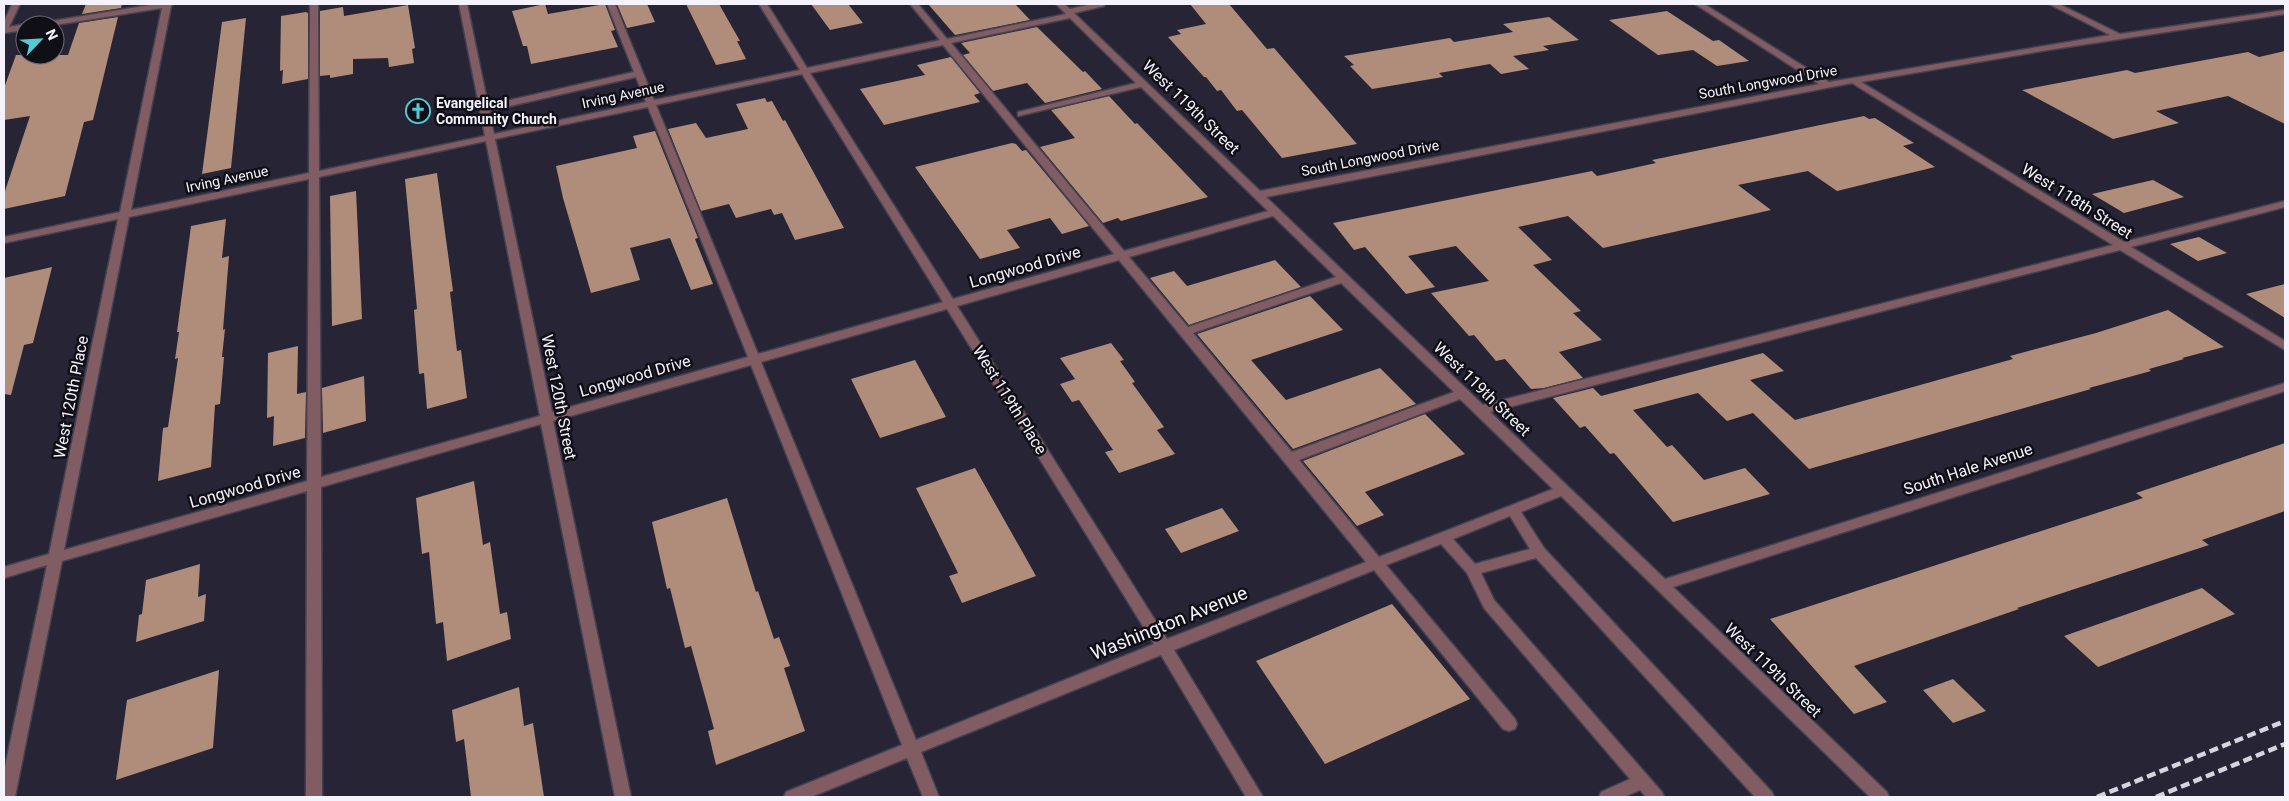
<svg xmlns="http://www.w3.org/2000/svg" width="2289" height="801" viewBox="0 0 2289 801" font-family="Roboto,sans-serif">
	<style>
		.building { fill: #b08c7a }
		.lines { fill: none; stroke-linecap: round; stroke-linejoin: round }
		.minor-casing { stroke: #444251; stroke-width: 3 }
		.minor { fill: #815c63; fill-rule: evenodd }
		.rail { stroke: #d5d4df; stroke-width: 4.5; stroke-dasharray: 9 4.5; stroke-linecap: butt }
		.labels { text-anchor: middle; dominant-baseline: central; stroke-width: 5; stroke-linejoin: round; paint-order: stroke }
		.far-street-label { font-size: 14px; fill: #f3f2fd; stroke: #100f16 }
		.far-poi-label { font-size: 14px; font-weight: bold; fill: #f3f2fd; stroke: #100f16; text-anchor: start }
		.street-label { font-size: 16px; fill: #f3f2fd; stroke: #100f16 }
		.near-street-label { font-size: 19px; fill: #f3f2fd; stroke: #100f16 }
	</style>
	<rect width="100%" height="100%" fill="#272535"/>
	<path class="building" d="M86,4H122L121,8L82,14Z
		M545,4L548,14L605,4L615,30L611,31L618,47L531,64L527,46H523L512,11Z
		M617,4H647L655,22L627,28Z
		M686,4H719L740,41H737L746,59L716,65Z
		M811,4H848L863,23L830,30Z
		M928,4H1015L1030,20L955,35Z
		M1190,4H1229L1267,49L1274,48L1357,144L1282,158L1242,110L1237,111L1221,90L1217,91L1206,77H1204L1168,37L1181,34L1177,30L1206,24Z
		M408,5L415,48L412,49L414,63L389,67L388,58L353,59V74L330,78V75L320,76V11L343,7L344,16Z
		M1667,11L1713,41L1719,40L1749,61L1717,66L1693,50L1658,55L1609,20Z
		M306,12L308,13V79L282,84L283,70L280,71L281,16Z
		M118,17L93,120L84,122L65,196L4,209V194L30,116L4,120V88L16,55H68L79,23Z
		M1549,17L1579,40L1543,46L1549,50L1513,56L1529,69L1501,74L1490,64L1439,73L1443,77L1372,89L1350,66L1354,65L1344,56L1450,38L1454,42L1513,32L1503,24Z
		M246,18L231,168L202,174L222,22Z
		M1037,27L1083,72L1085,71L1102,89L1045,103L1027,83L993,91L963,55L970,53L961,43Z
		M2285,51V124L2228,96L2156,111L2179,123L2113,139L2022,90L2127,70L2135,73L2248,52L2259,57Z
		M951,57L980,93L974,95L980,102L884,125L860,89L925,75L917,65Z
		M1109,96L1135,124L1137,123L1208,197L1121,221L1118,218L1103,223L1040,147L1075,138L1051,110Z
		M765,98L767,102L772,101L783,121L785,120L844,228L795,240L782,213L774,215L771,209L736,218L729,204L701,211L668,129L696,123L706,138L748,129L736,104Z
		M1864,116L1869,119L1875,118L1914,143L1903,146L1935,167L1837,191L1808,171L1738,185L1771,210L1603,248L1568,216L1518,227L1552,260L1533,265L1581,311L1573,313L1602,340L1559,352L1583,378L1544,388L1531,389L1505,359L1496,361L1474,335L1469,336L1431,293L1489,281L1456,246L1408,256L1435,287L1406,294L1365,247L1354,250L1333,223L1592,171L1597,176L1656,163L1652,160Z
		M655,131L698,238L695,239L713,284L691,290L670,238L630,248L640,280L591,293L563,198L556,166L637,148L633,136Z
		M1012,143L1016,144L1022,151L1026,150L1089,226L1062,234L1050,218L1007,230L1020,248L980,259L915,167Z
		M437,173L453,291L450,292L457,351L461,350L467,398L427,409L424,373L419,374L414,310L417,309L405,179Z
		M2153,180L2184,197L2124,213L2092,194Z
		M356,191L362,319L332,326L330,196Z
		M226,219L222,258L229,256L223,330L225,329L222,357H224L220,404L215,405L211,467L158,481L163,428L168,427L178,358L175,359L179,332H177L191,226Z
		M2199,237L2227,253L2198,261L2170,244Z
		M1275,260L1301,287L1189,325L1150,278L1174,271L1187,286Z
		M52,267L33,343L24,345L11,395L4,394V278Z
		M2285,284V318L2246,294Z
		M1310,296L1343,330L1251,360L1286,400L1380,368L1416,404L1293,449L1197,334Z
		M2168,310L2224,347L2182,358L2184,359L2149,369L2151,371L2089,388L2091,389L1809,469L1753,413L1727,421L1698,393L1633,410L1667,447L1672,445L1704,480L1745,468L1770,494L1673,522L1614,453L1610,454L1585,426L1580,428L1553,398L1593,388L1601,396L1763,353L1784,371L1750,380L1795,420L2013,359L2010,356L2096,333Z
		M1111,343L1124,360L1120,361L1135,382L1132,383L1164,427L1157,430L1175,454L1119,473L1105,452L1113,450L1079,400L1072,402L1060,384L1075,379L1060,358Z
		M298,346L297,394L306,392L305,438L273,446L274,416L267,418L268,353Z
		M915,360L946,417L880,438L851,379Z
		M364,376L366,421L323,433L322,388Z
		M1425,414L1465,454L1365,492L1384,515L1357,526L1303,461Z
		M2285,443V511L2202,540L2209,545L2017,608L2019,609L1854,666L1887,702L1854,714L1770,619L2143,498L2136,493Z
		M975,468L1036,576L962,603L949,576L958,573L916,488Z
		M474,481L483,545L490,542L500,614L507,612L511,639L447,661L443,622L436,624L429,552L422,554L416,498Z
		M727,498L756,592L758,591L774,639L779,637L790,666L784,668L805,731L716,765L708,731L714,729L691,646L685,648L670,588L667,589L652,522Z
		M1222,508L1239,531L1181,553L1165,529Z
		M200,564L198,597L206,594L204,621L136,642L139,615L142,614L146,580Z
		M2202,588L2235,614L2098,667L2064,636Z
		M1392,604L1470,699L1325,764L1256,661Z
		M219,670L213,748L116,780L127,700Z
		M1953,679L1986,711L1953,723L1923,690Z
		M519,687L524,726L533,723L544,797H471L464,739L456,742L452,710Z"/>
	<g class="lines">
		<defs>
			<path id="minor" d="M12,4H20L9,27L25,24L27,25H25V30L4,33V22Z
				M156,4H173L171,6L131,210L309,173L310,4H318L319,171L485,136L459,4H467L488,105L634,72L607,4H615L654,100L800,70L759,4H767L807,68L940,40L910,4H918L947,39L1066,14L1056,4H1064L1070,9L1092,4H1105L1104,6L1074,13L1260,191L1819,84L1695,4H1704L1829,82L2110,35L2049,4H2059L2120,34L2285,10V14L2048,50L1861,82L2124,242L2285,201V207L2131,247L2285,341V350L2120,250L1490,412L1665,579L2285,383V391L1673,587L1887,792L1889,797H1870L1561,496L1521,512L1544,548L1772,792L1774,797H1755L1536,558L1481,573L1494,600L1662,792L1664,797H1646L1640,790L1624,797H1599L1601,792L1630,779L1484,608L1467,573L1441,544L1386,565L1515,719L1517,724L1515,729L1509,731L1503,729L1374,570L1174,650L1263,797H1246L1161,655L921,752L939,797H923L907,758L811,797H784L786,792L902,745L751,365L553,421L631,797H615L541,424L321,487L322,797H306L307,491L62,561L15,797H4V772L47,565L4,578V567L49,554L118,219L4,243V237L120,212L162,8L55,25H36L40,23ZM1070,18L1136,83L1018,112V116L1141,87L1268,211L1124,251L951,43ZM943,45L1114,254L953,299L810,73ZM802,74L943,302L758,354L656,105ZM636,77L646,102L494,134L489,111ZM1852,83L2113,245L1483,405L1266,197ZM648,107L748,357L552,412L495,139ZM486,141L540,416L321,477L319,177ZM309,179L307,481L64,550L129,217ZM1273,216L1336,277L1188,327L1129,257ZM1119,260L1366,562L1167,639L957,306ZM1341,283L1454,392L1292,452L1193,333ZM947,309L1154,644L916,740L761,362ZM1460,399L1553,489L1379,557L1299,460ZM1510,516L1530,549L1475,564L1453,539Z"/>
		</defs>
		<use href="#minor" class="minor-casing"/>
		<use href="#minor" class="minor"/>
		<path class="rail" d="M2097,797L2285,721
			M2156,797L2285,744"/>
	</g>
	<defs>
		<symbol id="church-ring" viewBox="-11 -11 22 22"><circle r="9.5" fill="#100f16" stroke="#52cbd9" stroke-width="1.5"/><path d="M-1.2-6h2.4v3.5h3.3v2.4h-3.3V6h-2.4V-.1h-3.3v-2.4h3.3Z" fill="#52cbd9"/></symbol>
	</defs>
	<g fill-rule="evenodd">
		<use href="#church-ring" x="404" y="97" width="28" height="28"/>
	</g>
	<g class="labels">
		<g class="far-street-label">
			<text transform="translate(1768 82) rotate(-10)">South Longwood Drive</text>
			<text transform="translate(623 95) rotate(-12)">Irving Avenue</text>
			<text transform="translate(1370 158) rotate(-11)">South Longwood Drive</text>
			<text transform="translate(227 179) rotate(-12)">Irving Avenue</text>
		</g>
		<g class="far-poi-label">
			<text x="436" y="103">Evangelical<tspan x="436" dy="16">Community Church</tspan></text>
		</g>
		<g class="street-label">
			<text transform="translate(1191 107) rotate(44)">West 119th Street</text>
			<text transform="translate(2077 201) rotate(32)">West 118th Street</text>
			<text transform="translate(1025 267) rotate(-16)">Longwood Drive</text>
			<text transform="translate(635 376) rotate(-16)">Longwood Drive</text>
			<text transform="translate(1482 389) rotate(44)">West 119th Street</text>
			<text transform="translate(71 397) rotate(-79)">West 120th Place</text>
			<text transform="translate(559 397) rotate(79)">West 120th Street</text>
			<text transform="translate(1010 400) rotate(58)">West 119th Place</text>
			<text transform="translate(1968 469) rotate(-18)">South Hale Avenue</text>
			<text transform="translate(245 487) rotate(-16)">Longwood Drive</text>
			<text transform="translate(1773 670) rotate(44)">West 119th Street</text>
		</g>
		<g class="near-street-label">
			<text transform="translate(1169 623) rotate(-22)">Washington Avenue</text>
		</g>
	</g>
	<rect width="2289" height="801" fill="none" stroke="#f3f2fd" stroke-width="10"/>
	<g transform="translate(40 40) rotate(65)"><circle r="24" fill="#100f16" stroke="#6b6a72"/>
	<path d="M0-4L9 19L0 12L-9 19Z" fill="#52cbd9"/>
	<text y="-8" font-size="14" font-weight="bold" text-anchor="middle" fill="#f3f2fd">N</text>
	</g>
</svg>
